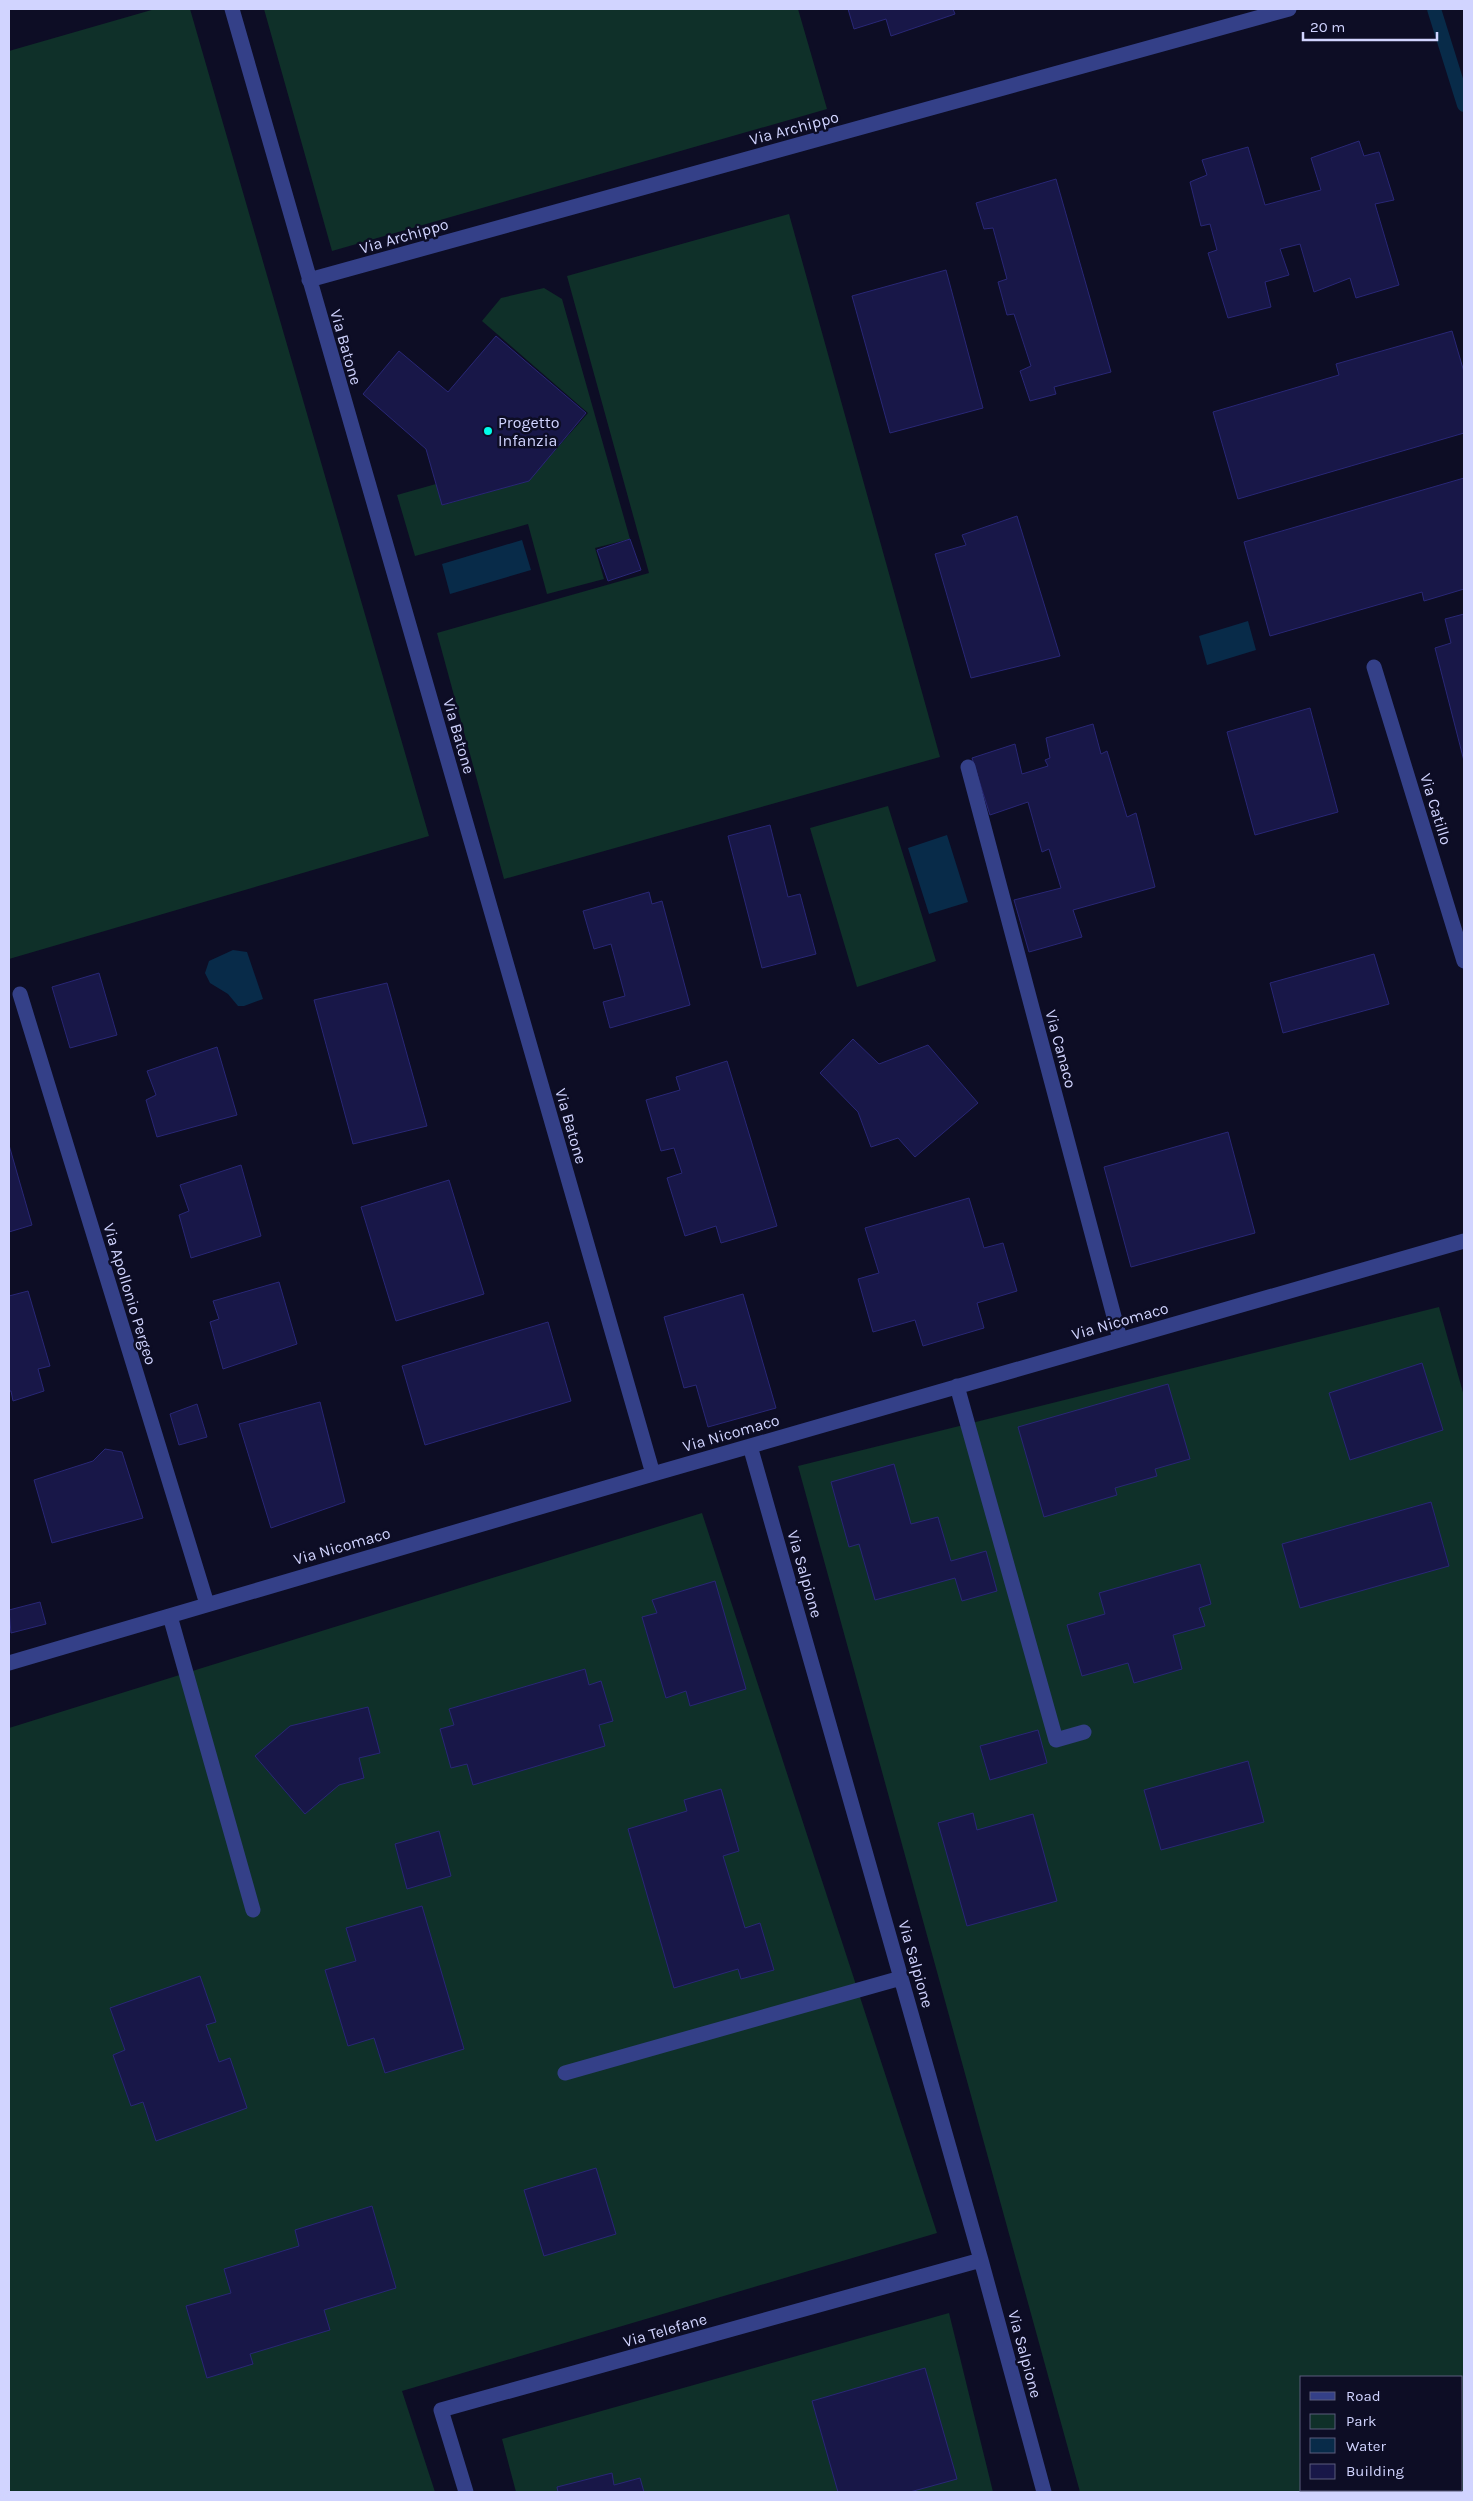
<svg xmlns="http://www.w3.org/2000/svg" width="1473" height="2501" viewBox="0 0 1473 2501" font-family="Karla,sans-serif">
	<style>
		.green { fill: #0f3029; fill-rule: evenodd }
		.water { fill: #082b49 }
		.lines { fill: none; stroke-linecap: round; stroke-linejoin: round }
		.stream { stroke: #082b49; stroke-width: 14 }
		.building { fill: #181748; stroke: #292776 }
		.minor { stroke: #344088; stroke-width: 15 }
		.poi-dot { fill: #00fce9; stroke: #0d0d25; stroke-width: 2 }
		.labels { text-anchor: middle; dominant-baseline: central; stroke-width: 5; stroke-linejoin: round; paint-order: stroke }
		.street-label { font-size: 16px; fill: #d1d4ff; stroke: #0d0d25 }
		.poi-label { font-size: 16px; fill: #d1d4ff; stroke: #0d0d25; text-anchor: start }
	</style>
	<rect width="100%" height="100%" fill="#0d0d25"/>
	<path class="green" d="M155,9H190L429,836L9,959V51Z
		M264,9H798L827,109L332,251Z
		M789,214L940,757L504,879L437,633L649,573L567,276Z
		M544,288L562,299L630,539L595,548L604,579L547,594L528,524L415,556L397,495L436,484L443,505L528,481L588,413L482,321L501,298Z
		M888,806L936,961L857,987L810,828Z
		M1439,1307L1464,1396V2492H1080L798,1466ZM1302,2377H1462V2490H1302Z
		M702,1513L937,2233L402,2391L435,2492H9V1728Z
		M949,2313L993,2492H516L502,2439Z"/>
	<path class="water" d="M522,540L531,570L450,594L442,564Z
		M1248,621L1256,650L1207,665L1199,636Z
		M947,835L968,902L929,914L908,848Z
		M233,950L247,952L263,999L244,1006H238L228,994L210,983L205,973L209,961Z"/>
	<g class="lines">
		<path class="stream" d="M1434,9L1464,105"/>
	</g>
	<path class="building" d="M848,9H953L955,14L891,36L886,19L854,29Z
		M1359,141L1364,156L1379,152L1394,200L1375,204L1399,285L1356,298L1350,278L1314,292L1300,244L1280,249L1289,275L1265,282L1271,307L1228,318L1208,253L1217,250L1210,224L1201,226L1190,182L1207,175L1202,160L1248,147L1265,205L1321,190L1311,158Z
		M1056,179L1111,372L1054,387L1056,394L1030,401L1020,371L1031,366L1014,314L1007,315L998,282L1007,279L993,228L984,229L976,203Z
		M946,270L983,408L890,433L852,296Z
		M1452,331L1464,372V433L1238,499L1213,412L1339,375L1336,364Z
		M496,336L586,413L529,481L442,505L426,449L363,394L399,351L448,392Z
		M1464,478V589L1424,601L1422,592L1270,636L1244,542Z
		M1017,516L1060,656L971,678L935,554L966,545L962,535Z
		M630,539L641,570L608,581L597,550Z
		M1464,614V761L1435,648L1451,643L1445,619Z
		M1310,708L1338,812L1255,835L1227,732Z
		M1093,724L1101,754L1107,751L1127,817L1136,813L1155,887L1073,910L1082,937L1029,952L1014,900L1061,888L1049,849L1042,852L1028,802L990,815L972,758L1015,744L1022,774L1048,766L1045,760L1050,758L1046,738Z
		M770,825L788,897L800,894L816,954L762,968L728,836Z
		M649,892L652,904L662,901L690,1005L610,1028L603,1002L625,996L611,944L594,949L583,911Z
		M1374,954L1389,1004L1283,1033L1270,983Z
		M99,973L117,1035L70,1048L52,987Z
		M387,983L427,1126L353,1144L314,1000Z
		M853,1039L879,1064L928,1045L978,1103L915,1157L898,1138L871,1147L858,1112L820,1073Z
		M217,1047L237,1115L157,1137L146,1100L156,1095L147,1071Z
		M727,1061L777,1226L721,1243L716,1226L685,1236L667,1178L682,1173L674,1148L661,1151L646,1100L680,1090L676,1077Z
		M1228,1132L1255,1233L1131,1267L1104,1167Z
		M9,1145L32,1225L9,1232Z
		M241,1165L261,1236L191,1258L179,1215L189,1211L180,1185Z
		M449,1180L484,1294L396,1321L361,1207Z
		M969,1198L984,1248L1003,1243L1017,1291L977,1303L984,1328L923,1346L915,1320L873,1332L858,1279L879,1273L865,1228Z
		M279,1282L297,1344L223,1369L210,1322L219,1319L213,1301Z
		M28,1291L50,1366L38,1369L44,1391L13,1401L11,1391H9V1296Z
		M743,1294L776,1408L708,1427L696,1385L684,1388L664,1317Z
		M548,1322L571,1401L425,1445L402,1366Z
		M1422,1363L1443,1430L1350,1460L1329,1393Z
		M1168,1384L1190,1459L1155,1469L1157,1476L1115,1488L1117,1495L1044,1517L1018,1427Z
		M320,1402L345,1502L271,1528L239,1424Z
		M197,1404L207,1437L179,1445L170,1414Z
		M105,1449L122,1452L143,1518L52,1543L34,1480L93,1461Z
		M894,1464L911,1524L938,1517L951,1561L986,1551L997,1591L962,1601L955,1578L875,1600L859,1544L849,1547L831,1482Z
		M1431,1502L1449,1566L1300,1608L1282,1544Z
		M1200,1564L1211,1604L1199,1608L1205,1626L1173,1635L1182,1669L1134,1683L1128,1663L1082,1676L1067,1625L1105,1614L1099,1593Z
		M715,1581L746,1689L690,1706L686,1691L666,1698L642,1617L657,1613L652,1600Z
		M40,1602L46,1624L11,1633L9,1610Z
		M585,1669L589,1685L601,1681L613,1721L599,1725L605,1746L473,1785L467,1764L451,1768L440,1729L454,1725L449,1709Z
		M368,1707L380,1753L359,1758L364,1778L339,1785L305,1814L255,1756L290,1726Z
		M1038,1730L1047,1763L990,1780L980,1746Z
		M1248,1761L1264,1822L1161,1850L1144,1790Z
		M721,1789L739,1851L723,1856L745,1928L760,1923L774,1970L741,1979L738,1969L674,1988L628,1829L687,1811L684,1800Z
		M973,1813L977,1830L1033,1814L1057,1901L967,1926L938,1823Z
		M439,1831L451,1876L407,1889L395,1844Z
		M422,1906L464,2049L385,2073L374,2038L348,2046L325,1970L356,1961L346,1928Z
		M200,1976L216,2022L206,2025L219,2062L230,2058L247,2108L156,2141L143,2102L131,2106L113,2055L125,2050L110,2008Z
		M596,2168L616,2234L544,2256L524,2190Z
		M372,2206L396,2288L324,2310L330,2330L250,2354L253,2364L207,2378L186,2306L231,2293L224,2269L299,2246L295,2230Z
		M925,2368L957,2479L910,2492H838L812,2401Z
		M612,2473L614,2485L640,2478L644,2492H558L557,2487Z"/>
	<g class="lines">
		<path class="minor" d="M232,9L653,1474
			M309,280L1289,9
			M1374,667L1464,961
			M968,767L1120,1339
			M20,994L207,1604
			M957,1386L1056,1740L1084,1732
			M750,1446L981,2260L1044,2492
			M170,1616L253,1910
			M9,1663L653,1474L1464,1241
			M565,2073L901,1978
			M466,2492L441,2410L981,2260"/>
	</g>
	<circle class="poi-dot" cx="488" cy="431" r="5"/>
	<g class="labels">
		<g class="street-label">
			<text transform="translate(794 128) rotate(-15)">Via Archippo</text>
			<text transform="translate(404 236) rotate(-16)">Via Archippo</text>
			<text transform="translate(346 347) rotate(74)">Via Batone</text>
			<text transform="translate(459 736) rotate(74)">Via Batone</text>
			<text transform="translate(1436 809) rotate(73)">Via Catillo</text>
			<text transform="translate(1061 1049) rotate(75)">Via Canaco</text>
			<text transform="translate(571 1126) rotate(74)">Via Batone</text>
			<text transform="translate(130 1294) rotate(73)">Via Apollonio Pergeo</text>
			<text transform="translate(1120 1321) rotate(-16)">Via Nicomaco</text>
			<text transform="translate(731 1433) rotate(-16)">Via Nicomaco</text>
			<text transform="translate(342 1546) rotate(-16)">Via Nicomaco</text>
			<text transform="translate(805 1574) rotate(74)">Via Salpione</text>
			<text transform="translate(916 1964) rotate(74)">Via Salpione</text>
			<text transform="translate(665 2330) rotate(-16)">Via Telefane</text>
			<text transform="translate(1025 2354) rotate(75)">Via Salpione</text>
		</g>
		<g class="poi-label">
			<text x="498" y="422">Progetto<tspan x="498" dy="18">Infanzia</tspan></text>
		</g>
	</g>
	<rect width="1473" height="2501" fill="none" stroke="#d1d4ff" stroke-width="20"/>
	<rect x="1300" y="2376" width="162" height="115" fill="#0d0d25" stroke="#5b5d7c"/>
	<rect x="1310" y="2392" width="25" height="8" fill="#344088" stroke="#5b5d7c"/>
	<text x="1346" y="2401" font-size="15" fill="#d1d4ff">Road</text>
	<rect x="1310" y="2414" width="25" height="15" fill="#0f3029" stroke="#5b5d7c"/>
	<text x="1346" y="2426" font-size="15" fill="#d1d4ff">Park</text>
	<rect x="1310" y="2438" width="25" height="15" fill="#082b49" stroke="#5b5d7c"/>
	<text x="1346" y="2451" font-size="15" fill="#d1d4ff">Water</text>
	<rect x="1310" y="2464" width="25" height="15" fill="#181748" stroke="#5b5d7c"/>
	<text x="1346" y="2476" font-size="15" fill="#d1d4ff">Building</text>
	<path d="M1303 32v8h134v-8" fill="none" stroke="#d1d4ff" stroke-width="2.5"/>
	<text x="1310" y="32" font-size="15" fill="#d1d4ff" stroke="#0d0d25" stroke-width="4" paint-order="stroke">20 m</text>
</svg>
